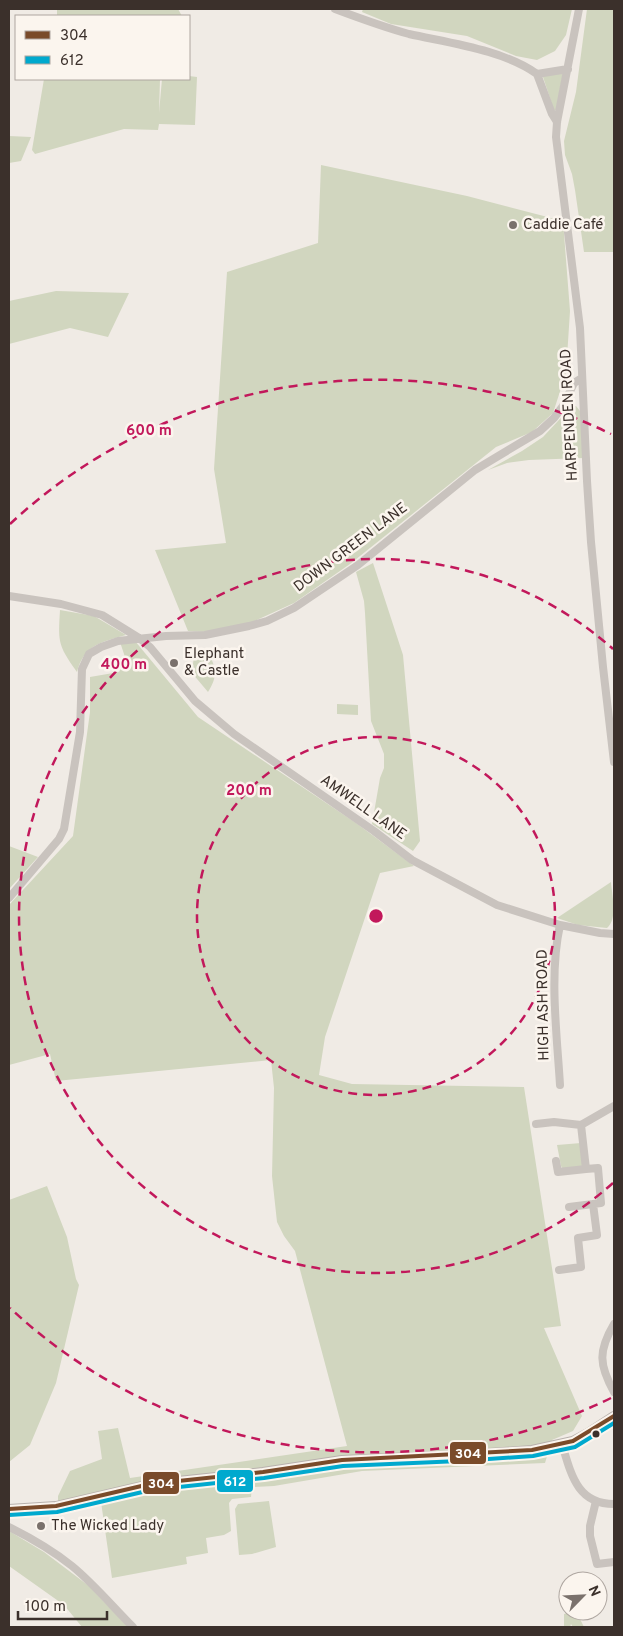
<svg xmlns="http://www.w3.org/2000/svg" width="623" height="1636" viewBox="0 0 623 1636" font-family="Overpass,sans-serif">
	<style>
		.green { fill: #d1d6bf }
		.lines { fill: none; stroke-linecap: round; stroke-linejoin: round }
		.minor { stroke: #c9c3be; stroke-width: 8 }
		.major { stroke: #b8b1ad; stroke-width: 10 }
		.bus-1-casing { stroke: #fbf5ee; stroke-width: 8 }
		.bus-2-casing { stroke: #fbf5ee; stroke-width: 8 }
		.bus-1 { stroke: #7a4b2a; stroke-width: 4 }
		.bus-2 { stroke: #00a9ce; stroke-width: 4 }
		.ring { fill: none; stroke: #c2185b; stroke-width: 2.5; stroke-dasharray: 9 6 }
		.poi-dot { fill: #7a716c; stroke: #fbf5ee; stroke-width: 2 }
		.bus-dot { fill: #3b302b; stroke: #fbf5ee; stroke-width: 2 }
		.labels { text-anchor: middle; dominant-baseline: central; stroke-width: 5; stroke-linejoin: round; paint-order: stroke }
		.poi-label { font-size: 15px; fill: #3b302b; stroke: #fbf5ee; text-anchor: start }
		.street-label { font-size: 15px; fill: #3b302b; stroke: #fbf5ee }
		.centre { fill: #c2185b; stroke: #fbf5ee; stroke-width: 2.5 }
		.ring-label { font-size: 15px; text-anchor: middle; font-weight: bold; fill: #c2185b; stroke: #fbf5ee; stroke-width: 5; stroke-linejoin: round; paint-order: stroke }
		.line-badge { stroke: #fbf5ee; stroke-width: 2 }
		.badge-label { font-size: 14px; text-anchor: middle; font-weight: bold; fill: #fff }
	</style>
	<rect width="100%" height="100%" fill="#f0ebe5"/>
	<path class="green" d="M57,9H178L182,16H57Z
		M363,9H572L566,35L555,51L537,60L516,56L467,36L391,24L362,12Z
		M587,9H614V252H584L575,190L572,174L565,155L564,141L576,92Z
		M563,73L556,110H554L543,77L545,75Z
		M189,76L197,77L195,125L159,124L158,130L124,129L35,154L32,150L44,79H160L159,113L162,79H189Z
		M9,136L31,137L21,161L9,163Z
		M321,165L467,196L563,221L570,311L566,373L553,413L532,432L496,447L350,564L294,603L246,625L206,632L188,631L155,550L226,543L214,469L227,272L318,243Z
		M56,291L129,293L108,337L70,328L9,344V301Z
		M572,406H576L580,411L583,458L529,460L507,463L488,470L522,451L543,437Z
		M373,563L403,655L420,841L413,851L372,824L380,778L384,768V754L371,721L365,613L364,601L356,572Z
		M60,610L94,616L126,635C101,642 84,645 77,672C58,645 58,643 60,610Z
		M135,641L198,717L356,823L414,866L380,873L325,1037L319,1075L352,1084L524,1087L561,1326L544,1328L582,1416L573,1431L552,1440L545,1463L362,1471L274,1486L252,1487L251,1497L232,1499L229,1503L231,1531L224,1535L206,1538L208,1553L186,1557L187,1564L112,1578L101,1502L58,1501V1496L70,1471L102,1459L98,1431L118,1428L130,1478L347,1446L295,1251L284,1236L277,1222L272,1176L274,1088L271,1060L56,1081L50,1054L9,1065V905L73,836L90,712V677L119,672L126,660L120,642Z
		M209,653C216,669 218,676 208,692L192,673L194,655Z
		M337,704L358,705V715L337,714Z
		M9,846L38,857L9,889Z
		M611,882C612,895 618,919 607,928L578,925L557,918Z
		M581,1143L584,1166L563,1169L561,1166L557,1145Z
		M47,1186L67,1237L76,1279L79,1285L56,1383L30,1445L9,1462V1200Z
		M269,1501L276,1547L252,1554L239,1555L235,1509L238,1504Z
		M9,1531L44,1552L89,1586L128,1627H82L64,1605L9,1566Z
		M576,1611L584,1627H573L571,1624L570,1627H564V1614Z"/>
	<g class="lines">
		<path class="minor" d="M335,9C359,18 383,27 409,34C449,43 504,50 537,74L552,114L557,122
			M579,9L557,122L556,137L580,328L587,481L591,542L603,667L614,762
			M537,74L568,69
			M9,596L61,604L102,615L139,638L150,647L195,701L234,734L374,831L412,860L497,905L560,925L600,933L614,934
			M9,898L59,839L64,829L80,732L82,669L89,654L101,647L118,641L166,636L205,635L249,626L267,621L294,608L358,565L475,470L540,431L554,418L563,406L574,383L582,378
			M560,925C549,974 557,1035 560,1085
			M536,1124L554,1122L581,1125L614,1106
			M556,1161L558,1172L586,1169L581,1125
			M569,1207L601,1203L598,1168L586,1169
			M559,1270L581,1267L578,1238L597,1235L593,1204
			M614,1324C598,1351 599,1365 614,1392
			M562,1444C571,1474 577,1504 614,1504
			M596,1501L590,1526V1536L597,1564L614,1562
			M9,1527C31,1538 52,1550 72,1566C94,1584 113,1607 133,1627"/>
		<path class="major" d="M9,1509L56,1506L150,1484L263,1472L342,1460L460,1455L532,1450L573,1441L588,1433L614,1416"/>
		<defs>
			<path id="bus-1" d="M9,1509L56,1506L150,1484L263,1472L342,1460L532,1450L573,1441L614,1416"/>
			<path id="bus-2" d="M9,1515L57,1512L151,1490L264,1478L343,1466L460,1461L533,1456L575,1447L614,1423"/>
		</defs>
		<use href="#bus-1" class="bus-1-casing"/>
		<use href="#bus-2" class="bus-2-casing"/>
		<use href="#bus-1" class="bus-1"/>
		<use href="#bus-2" class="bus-2"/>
	</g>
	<g class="ring">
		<circle cx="376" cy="916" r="179"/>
		<path d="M613 1183A357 357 0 1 1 613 649"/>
		<path d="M611 1398A536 536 0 0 1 10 1308M10 524A536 536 0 0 1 611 434"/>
	</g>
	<g class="poi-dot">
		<circle cx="513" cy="225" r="5"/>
		<circle cx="174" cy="663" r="5"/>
		<circle cx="41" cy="1526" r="5"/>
	</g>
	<circle class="bus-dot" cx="596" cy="1434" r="4.5"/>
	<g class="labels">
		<g class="poi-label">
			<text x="523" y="225">Caddie Café</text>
			<text x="184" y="654">Elephant<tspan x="184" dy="17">&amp; Castle</tspan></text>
			<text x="51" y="1526">The Wicked Lady</text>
		</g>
		<g class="street-label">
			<text transform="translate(570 415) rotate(-93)">HARPENDEN ROAD</text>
			<text transform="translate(351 548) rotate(-37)">DOWN GREEN LANE</text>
			<text transform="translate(363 808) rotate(35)">AMWELL LANE</text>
			<text transform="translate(544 1005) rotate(-91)">HIGH ASH ROAD</text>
		</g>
	</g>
	<circle cx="376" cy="916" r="8" class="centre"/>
	<g class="ring-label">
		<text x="149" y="435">600 m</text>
		<text x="124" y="669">400 m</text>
		<text x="249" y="795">200 m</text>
	</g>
	<g class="line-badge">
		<rect x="449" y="1441" width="38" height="24" rx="5" fill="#7a4b2a"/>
		<rect x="216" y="1469" width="38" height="24" rx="5" fill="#00a9ce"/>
		<rect x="142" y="1471" width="38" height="24" rx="5" fill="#7a4b2a"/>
	</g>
	<g class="badge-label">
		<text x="468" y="1458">304</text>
		<text x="235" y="1486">612</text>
		<text x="161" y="1488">304</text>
	</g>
	<rect width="623" height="1636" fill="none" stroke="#3b302b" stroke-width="20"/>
	<rect x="15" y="15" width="175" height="65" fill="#fbf5ee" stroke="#aea6a0"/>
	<rect x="25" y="31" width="25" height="8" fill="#7a4b2a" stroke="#aea6a0"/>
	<text x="60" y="40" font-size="15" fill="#3b302b">304</text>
	<rect x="25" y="56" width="25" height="8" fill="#00a9ce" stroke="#aea6a0"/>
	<text x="60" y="65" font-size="15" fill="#3b302b">612</text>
	<g transform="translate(583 1596) rotate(66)"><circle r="24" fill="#fbf5ee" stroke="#aea6a0"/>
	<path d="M0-4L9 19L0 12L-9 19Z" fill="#7a716c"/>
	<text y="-8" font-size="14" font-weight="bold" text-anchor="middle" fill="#3b302b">N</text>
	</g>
	<path d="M18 1611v8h89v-8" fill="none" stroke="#3b302b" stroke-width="2.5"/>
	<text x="25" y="1611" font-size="15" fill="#3b302b" stroke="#fbf5ee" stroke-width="4" paint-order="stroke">100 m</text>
</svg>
